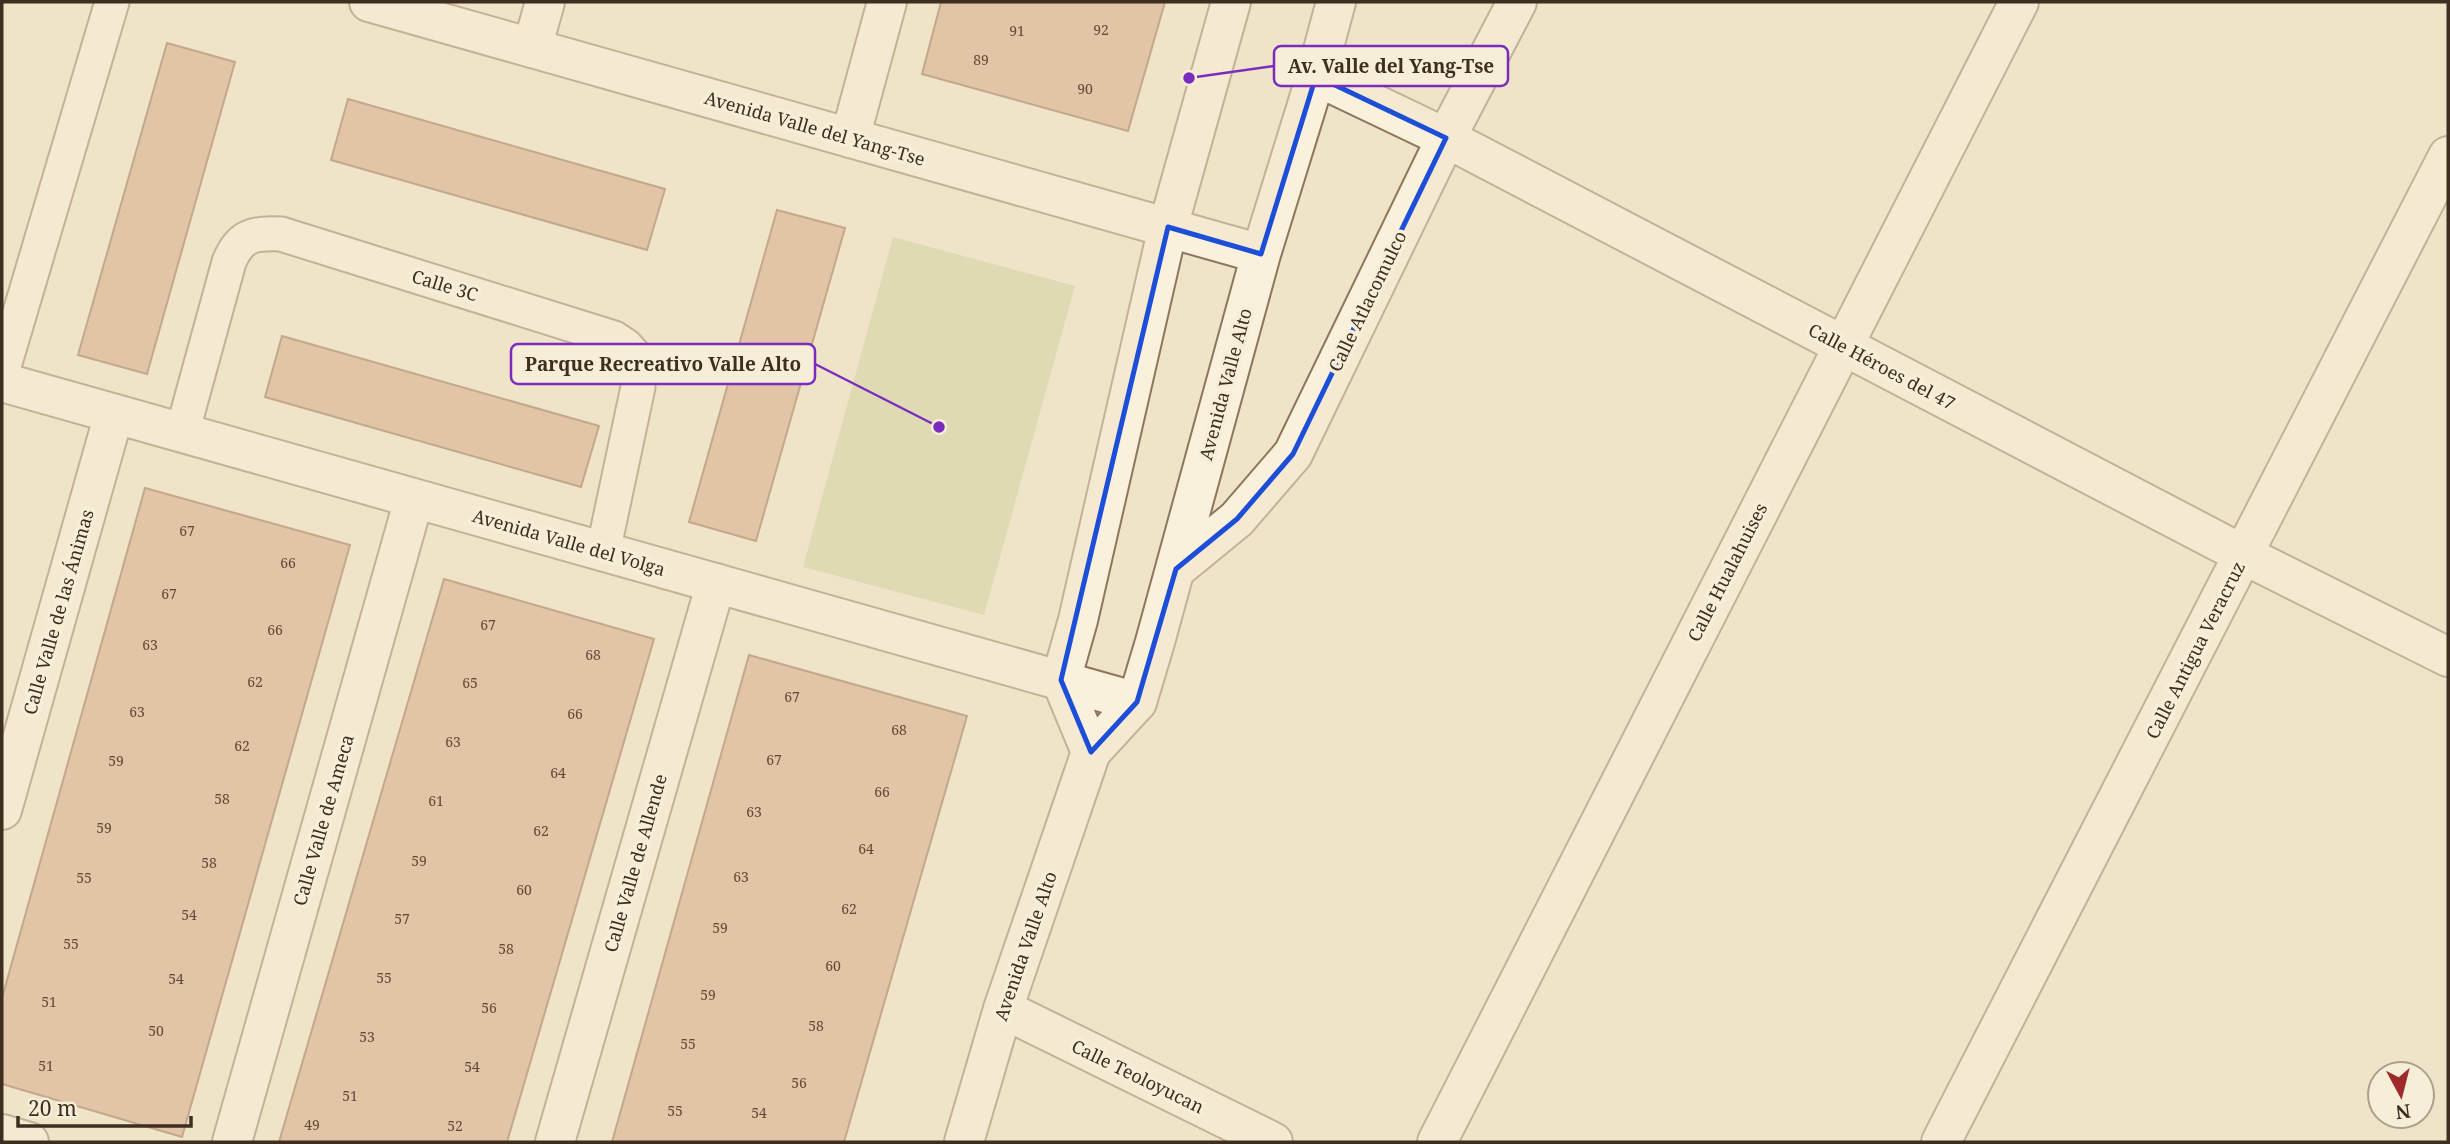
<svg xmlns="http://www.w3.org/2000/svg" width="2450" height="1144" viewBox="0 0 2450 1144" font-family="'Noto Serif',serif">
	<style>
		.green { fill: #c9cf9b }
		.building { fill: #cf9f7d; stroke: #8d5f41; stroke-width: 2 }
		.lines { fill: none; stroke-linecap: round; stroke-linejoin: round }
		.service-casing { stroke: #8d765c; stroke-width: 37 }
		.pedestrian-casing { stroke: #8d765c; stroke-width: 42 }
		.minor-casing { stroke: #8d765c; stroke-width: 42 }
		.tertiary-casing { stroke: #8d765c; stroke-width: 42 }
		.service { stroke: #faf1dc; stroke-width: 33 }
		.pedestrian { stroke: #faf1dc; stroke-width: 38 }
		.minor { stroke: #faf1dc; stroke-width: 38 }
		.tertiary { stroke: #faf1dc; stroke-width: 38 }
		.marked { fill: none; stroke: #1d4ed8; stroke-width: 5; stroke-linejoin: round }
		.labels { text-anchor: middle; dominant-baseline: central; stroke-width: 7; stroke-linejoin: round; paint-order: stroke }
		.number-label { font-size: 14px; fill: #624a37 }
		.street-label { font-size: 18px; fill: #3d2e20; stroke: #f7eed8 }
		.leader { fill: none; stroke: #7b2cbf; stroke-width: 2.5 }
		.callout-dot { fill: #7b2cbf; stroke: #f7eed8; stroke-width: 2.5 }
		.callout { fill: #f7eed8; stroke: #7b2cbf; stroke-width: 2.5 }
		.callout-label { font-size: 19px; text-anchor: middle; font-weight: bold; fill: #3d2e20 }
	</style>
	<rect width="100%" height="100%" fill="#f0e4c8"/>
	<path class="green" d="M893,237L1075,286L984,615L803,567Z"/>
	<path class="building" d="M941,2H1165L1128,131L922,74Z
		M167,43L235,62L147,374L78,355Z
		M348,99L665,189L647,250L331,160Z
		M777,210L845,228L756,541L689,522Z
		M282,336L599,426L581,487L265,397Z
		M145,488L350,545L182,1137L2,1084V998Z
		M444,579L654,639L545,1012L507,1142H279Z
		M749,655L967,716L933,834L844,1142H612Z"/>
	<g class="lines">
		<defs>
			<path id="service" d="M2,373L112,2
				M182,433L229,262C240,235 253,233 281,234L614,338L626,346L636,357L638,387L603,552"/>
			<path id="pedestrian" d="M2,1134L29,1142"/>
			<path id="minor" d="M532,48L545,2
				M1316,76L1446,138L2244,555L2448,657
				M850,138L887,2
				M2,382L1137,702
				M1176,569L1237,519L1293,454L1446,138L1517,2
				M2,810L114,414
				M1003,1009L1273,1142
				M232,1142L414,499
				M555,1142L716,583
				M964,1142L1003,1009L1091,752
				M1437,1142L2019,2
				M1941,1142L2448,156"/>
			<path id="tertiary" d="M369,2L1261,254
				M1231,2L1168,227L1078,620L1061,680L1091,752L1137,702L1155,642L1261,254L1316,76L1336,2"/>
		</defs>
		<use href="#service" class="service-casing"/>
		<use href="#pedestrian" class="pedestrian-casing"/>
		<use href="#minor" class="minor-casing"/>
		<use href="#tertiary" class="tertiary-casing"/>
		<use href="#service" class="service"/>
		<use href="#pedestrian" class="pedestrian"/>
		<use href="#minor" class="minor"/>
		<use href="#tertiary" class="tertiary"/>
	</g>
	<path d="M0 0H2450V1144H0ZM1316,76L1446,138L1293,454L1237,519L1176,569L1137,702L1091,752L1061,680L1168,227L1261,254Z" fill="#f0e4c8" fill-opacity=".55" fill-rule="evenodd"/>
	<path class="marked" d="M1316,76L1446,138L1293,454L1237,519L1176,569L1137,702L1091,752L1061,680L1168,227L1261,254Z"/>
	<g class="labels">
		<g class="number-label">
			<text x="1101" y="29">92</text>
			<text x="1017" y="30">91</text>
			<text x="981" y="59">89</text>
			<text x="1085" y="88">90</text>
			<text x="187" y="530">67</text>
			<text x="288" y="562">66</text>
			<text x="169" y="593">67</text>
			<text x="488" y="624">67</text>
			<text x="275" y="629">66</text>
			<text x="150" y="644">63</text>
			<text x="593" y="654">68</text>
			<text x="255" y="681">62</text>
			<text x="470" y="682">65</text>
			<text x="792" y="696">67</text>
			<text x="137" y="711">63</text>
			<text x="575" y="713">66</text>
			<text x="899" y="729">68</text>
			<text x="453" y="741">63</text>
			<text x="242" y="745">62</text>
			<text x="774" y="759">67</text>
			<text x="116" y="760">59</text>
			<text x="558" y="772">64</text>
			<text x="882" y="791">66</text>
			<text x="222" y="798">58</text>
			<text x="436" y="800">61</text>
			<text x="754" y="811">63</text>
			<text x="104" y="827">59</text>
			<text x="541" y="830">62</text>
			<text x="866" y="848">64</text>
			<text x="419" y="860">59</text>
			<text x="209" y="862">58</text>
			<text x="741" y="876">63</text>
			<text x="84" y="877">55</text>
			<text x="524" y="889">60</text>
			<text x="849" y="908">62</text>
			<text x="189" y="914">54</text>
			<text x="402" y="918">57</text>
			<text x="720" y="927">59</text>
			<text x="71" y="943">55</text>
			<text x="506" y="948">58</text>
			<text x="833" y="965">60</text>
			<text x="384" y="977">55</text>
			<text x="176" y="978">54</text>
			<text x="708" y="994">59</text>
			<text x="49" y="1001">51</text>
			<text x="489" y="1007">56</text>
			<text x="816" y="1025">58</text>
			<text x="156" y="1030">50</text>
			<text x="367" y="1036">53</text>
			<text x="688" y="1043">55</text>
			<text x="46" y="1065">51</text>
			<text x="472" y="1066">54</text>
			<text x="799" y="1082">56</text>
			<text x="350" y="1095">51</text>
			<text x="675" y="1110">55</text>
			<text x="759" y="1112">54</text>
			<text x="312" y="1124">49</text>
			<text x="455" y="1125">52</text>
		</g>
		<g class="street-label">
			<text transform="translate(815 128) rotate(16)">Avenida Valle del Yang-Tse</text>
			<text transform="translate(445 285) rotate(17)">Calle 3C</text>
			<text transform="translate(1367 301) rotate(-64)">Calle Atlacomulco</text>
			<text transform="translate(1882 366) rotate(28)">Calle Héroes del 47</text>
			<text transform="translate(1225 384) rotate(-75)">Avenida Valle Alto</text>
			<text transform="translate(569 542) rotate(16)">Avenida Valle del Volga</text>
			<text transform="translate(1727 572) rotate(-63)">Calle Hualahuises</text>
			<text transform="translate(58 612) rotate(-74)">Calle Valle de las Ánimas</text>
			<text transform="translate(2195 650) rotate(-63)">Calle Antigua Veracruz</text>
			<text transform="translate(323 820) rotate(-74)">Calle Valle de Ameca</text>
			<text transform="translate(635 863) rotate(-74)">Calle Valle de Allende</text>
			<text transform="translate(1025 946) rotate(-71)">Avenida Valle Alto</text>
			<text transform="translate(1138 1076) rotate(26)">Calle Teoloyucan</text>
		</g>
	</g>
	<path class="leader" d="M1189 78L1274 66M939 427L815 364"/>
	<g class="callout-dot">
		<circle cx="1189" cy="78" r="7"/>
		<circle cx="939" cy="427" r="7"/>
	</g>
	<g class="callout">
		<rect x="1274" y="46" width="234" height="40" rx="7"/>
		<rect x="511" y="344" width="304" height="40" rx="7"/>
	</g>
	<g class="callout-label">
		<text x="1391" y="73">Av. Valle del Yang-Tse</text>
		<text x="663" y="371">Parque Recreativo Valle Alto</text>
	</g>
	<rect width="2450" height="1144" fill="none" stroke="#3d2e20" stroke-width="7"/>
	<g transform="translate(2401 1095) rotate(173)"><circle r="33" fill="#f7eed8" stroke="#ada18e" stroke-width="2"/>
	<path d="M0-5L12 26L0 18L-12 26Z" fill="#9e2a2b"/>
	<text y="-10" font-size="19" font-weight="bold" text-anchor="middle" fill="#3d2e20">N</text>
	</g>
	<path d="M18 1116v10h173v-10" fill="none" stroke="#3d2e20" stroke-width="3.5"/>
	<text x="28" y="1116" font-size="21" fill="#3d2e20" stroke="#f7eed8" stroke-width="5" paint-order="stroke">20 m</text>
</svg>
